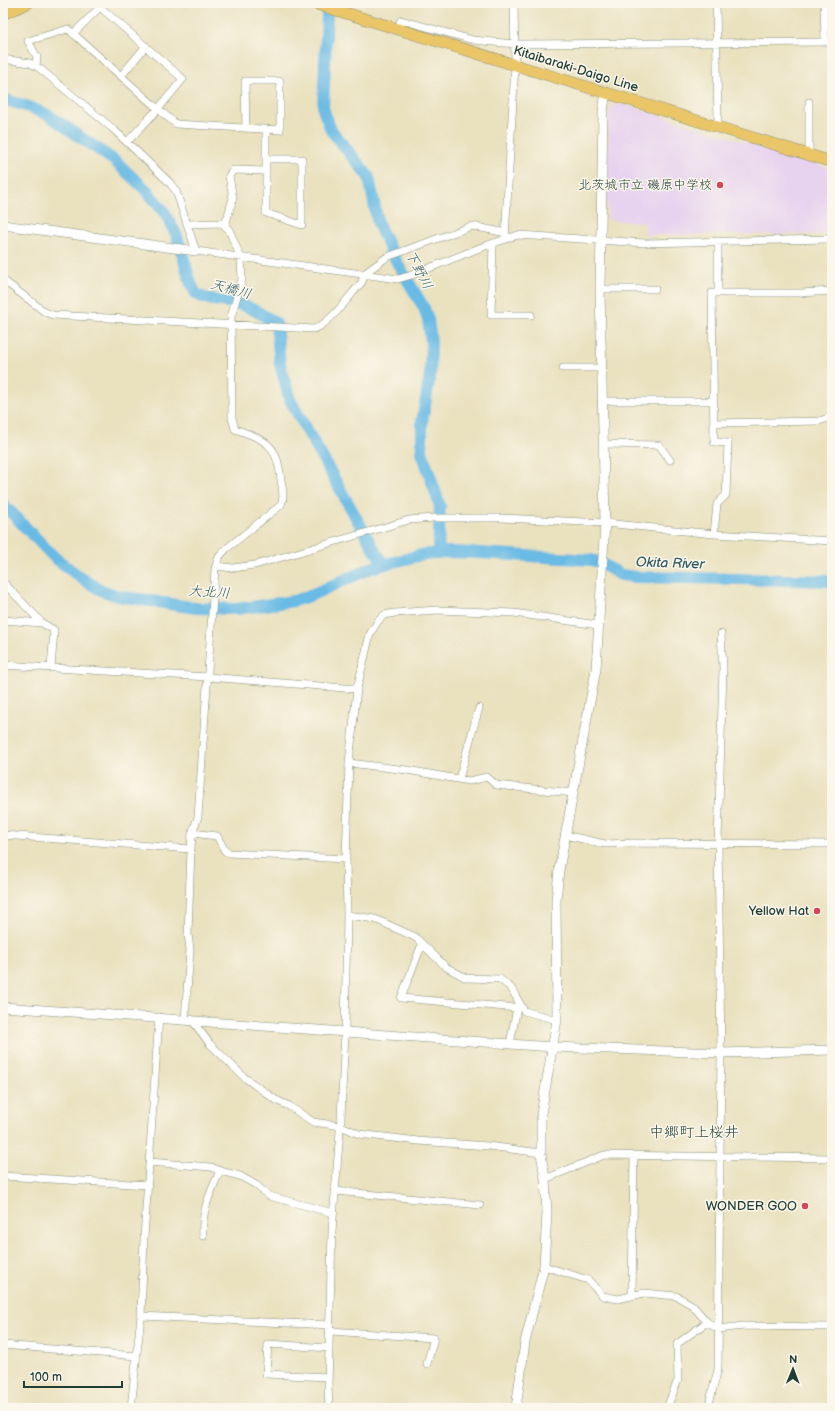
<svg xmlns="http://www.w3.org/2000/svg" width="835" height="1411" viewBox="0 0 835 1411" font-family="'Balsamiq Sans','Klee One',sans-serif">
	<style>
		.built { fill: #e7d2ef }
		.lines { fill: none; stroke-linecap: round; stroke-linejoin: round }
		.river { stroke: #69bae4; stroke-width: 12 }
		.minor-casing { stroke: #848f7a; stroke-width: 8 }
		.tertiary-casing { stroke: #848f7a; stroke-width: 10 }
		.primary-casing { stroke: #848f7a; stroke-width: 12 }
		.minor { stroke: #fff; stroke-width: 7 }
		.tertiary { stroke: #fff; stroke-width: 9 }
		.primary { stroke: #ebc669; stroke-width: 11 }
		.poi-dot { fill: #d1495b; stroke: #fbf7ec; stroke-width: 1.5 }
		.labels { text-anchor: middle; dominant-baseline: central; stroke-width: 3; stroke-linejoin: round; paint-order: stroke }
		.street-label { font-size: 13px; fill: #1f3d34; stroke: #fbf7ec }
		.poi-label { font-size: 13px; fill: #1f3d34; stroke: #fbf7ec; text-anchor: end }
		.water-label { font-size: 14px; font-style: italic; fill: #325c60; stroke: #fbf7ec }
		.quarter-label { font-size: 15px; fill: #1f3d34; stroke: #fbf7ec }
	</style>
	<rect width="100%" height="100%" fill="#fbf7ec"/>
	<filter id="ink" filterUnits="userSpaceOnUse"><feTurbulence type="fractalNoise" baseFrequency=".025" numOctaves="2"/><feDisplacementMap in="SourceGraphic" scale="8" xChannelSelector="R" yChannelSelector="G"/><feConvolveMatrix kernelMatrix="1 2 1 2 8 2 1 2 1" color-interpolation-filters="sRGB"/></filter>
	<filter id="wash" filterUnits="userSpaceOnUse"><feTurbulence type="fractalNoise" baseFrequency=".012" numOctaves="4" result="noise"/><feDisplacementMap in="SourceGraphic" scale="16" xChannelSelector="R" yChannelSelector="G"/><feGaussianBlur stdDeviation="0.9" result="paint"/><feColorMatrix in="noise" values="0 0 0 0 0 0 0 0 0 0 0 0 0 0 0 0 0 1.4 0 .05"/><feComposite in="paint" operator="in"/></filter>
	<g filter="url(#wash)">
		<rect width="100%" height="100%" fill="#eae1bf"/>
		<path class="built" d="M623,104L832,169V234L645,235V223L607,220L609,111L614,105Z"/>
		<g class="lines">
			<path class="river" d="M327,15L323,109L331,130L369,177L378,224L395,259L424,308L428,319L431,342L430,376L422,422V452L440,506L438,553
				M3,99L29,107L48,115L115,161L146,190L165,213L177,236L191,284L196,294C209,301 220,301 235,303C250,306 263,315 276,323L280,364L290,400L372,546L384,564
				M3,504L54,557L84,580L103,591L118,596L196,608L237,609L293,601L307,597L371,568L425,554L445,552L480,553L591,560L599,562L621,575L636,577L832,581"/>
		</g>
	</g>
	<g filter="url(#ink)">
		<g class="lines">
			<defs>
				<path id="minor" d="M716,3L718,127
					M824,3L825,42
					M397,30L401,20L473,40L515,44L832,42
					M73,34L100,7L183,79L158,109L176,124L280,130V81H245L246,128
					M3,59L30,63L39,68L112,128L169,182L176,191L196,251L398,279L412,275L482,247L518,235L645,243L832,239
					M36,66L37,57L28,41L68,29L158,109L127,142
					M121,76L146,46
					M809,102V154
					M266,129V213L302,225V159H266
					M225,226L233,198L229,176L233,170L266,171
					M505,237L515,66L514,3
					M493,243L491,315H531
					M3,280L45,312L53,315L314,329C330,324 350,295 362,282L364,274L387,257L472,226L506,233
					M600,289H655
					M718,293V241
					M563,368H602
					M602,401H713
					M714,423L819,421L832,417
					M604,444L659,445L670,460
					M714,534L717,504L726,495L728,443L714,442L712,293H801L832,291
					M216,566L233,568L255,565L409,520L434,518H502L605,523L714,534L832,541
					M3,582L42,623L54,630L51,668
					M3,620L42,623
					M3,665L208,677L357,689
					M349,763L407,770L469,781L487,777L496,785L573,793
					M459,779L479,708
					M192,833L217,836L225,851L229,853L346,859
					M3,835L191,849
					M565,835L605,844L632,843L832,844
					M347,915L375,919L415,937L446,967L466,978L500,979L511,988L524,1011L557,1020
					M422,944L401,998L518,1008
					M185,1019L190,950L188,934L191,849L192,833L198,817L215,569L219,557L226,549L281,505C285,497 282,488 281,480C277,444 268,441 235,429L232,418L231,317L242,279L241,258L229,230L222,223L187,224
					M191,1019L210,1044L245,1078L276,1100L289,1106L313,1122L341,1126L359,1134L418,1141L488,1146L541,1153
					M510,1044L518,1003
					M149,1162L211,1167L220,1171C210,1193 201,1212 203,1236
					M220,1171L240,1176L256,1185L269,1196L333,1213
					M3,1176L147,1185
					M545,1179L604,1155L832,1158
					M335,1191L480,1205
					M544,1266L588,1280L603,1296L618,1299L644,1293L676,1296L692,1305L707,1322L718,1329L744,1326L832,1327
					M632,1296L634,1155
					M141,1316L330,1325
					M330,1331L434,1338L427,1364
					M3,1345L137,1356
					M328,1377L266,1374L268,1344L329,1348
					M131,1408L141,1316L144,1238L159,1017
					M329,1408L328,1387L332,1231L341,1118L345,1031L347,915L346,859L349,763L357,689L370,634L378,621L384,615L395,613L437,610L514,613L598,625
					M667,1408L678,1380L677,1344L707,1322
					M708,1408L718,1369L721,1053L718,843L723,668L721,634"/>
				<path id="tertiary" d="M3,225L196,251
					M3,1007L552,1047L721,1053L832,1050
					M516,1408L525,1342L544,1266L547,1213L545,1179L541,1153V1114L557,1020L556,901L559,870L596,669L605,523L600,289L603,111L606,93"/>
				<path id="primary" d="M313,3L832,162
					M3,14L28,3"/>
			</defs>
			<use href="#minor" class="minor-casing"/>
			<use href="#tertiary" class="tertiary-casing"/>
			<use href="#primary" class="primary-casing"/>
			<use href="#minor" class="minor"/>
			<use href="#tertiary" class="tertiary"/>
			<use href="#primary" class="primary"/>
		</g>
	</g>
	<g class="poi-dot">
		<circle cx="720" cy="185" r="4"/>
		<circle cx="817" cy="911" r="4"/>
		<circle cx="805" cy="1206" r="4"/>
	</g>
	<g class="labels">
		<g class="street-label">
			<text transform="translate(576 69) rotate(17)">Kitaibaraki-Daigo Line</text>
		</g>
		<g class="poi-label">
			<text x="712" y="185">北茨城市立 磯原中学校</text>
			<text x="809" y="911">Yellow Hat</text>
			<text x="797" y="1206">WONDER GOO</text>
		</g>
		<g class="water-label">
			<text transform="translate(419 270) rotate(62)">下野川</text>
			<text transform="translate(231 289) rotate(15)">天橋川</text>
			<text transform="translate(670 563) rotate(2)">Okita River</text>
			<text transform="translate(209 592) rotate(4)">大北川</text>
		</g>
		<g class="quarter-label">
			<text x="694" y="1132">中郷町上桜井</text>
		</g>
	</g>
	<rect width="835" height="1411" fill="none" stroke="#fbf7ec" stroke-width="16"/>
	<g transform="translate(793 1369) rotate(1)" stroke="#fbf7ec" stroke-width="3" paint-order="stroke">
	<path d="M0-3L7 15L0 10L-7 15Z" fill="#1f3d34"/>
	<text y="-6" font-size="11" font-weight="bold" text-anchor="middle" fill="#1f3d34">N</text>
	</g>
	<path d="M24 1381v6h98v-6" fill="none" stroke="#1f3d34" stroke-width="2"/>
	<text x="30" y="1381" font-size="12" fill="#1f3d34" stroke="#fbf7ec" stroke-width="3" paint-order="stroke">100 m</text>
</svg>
